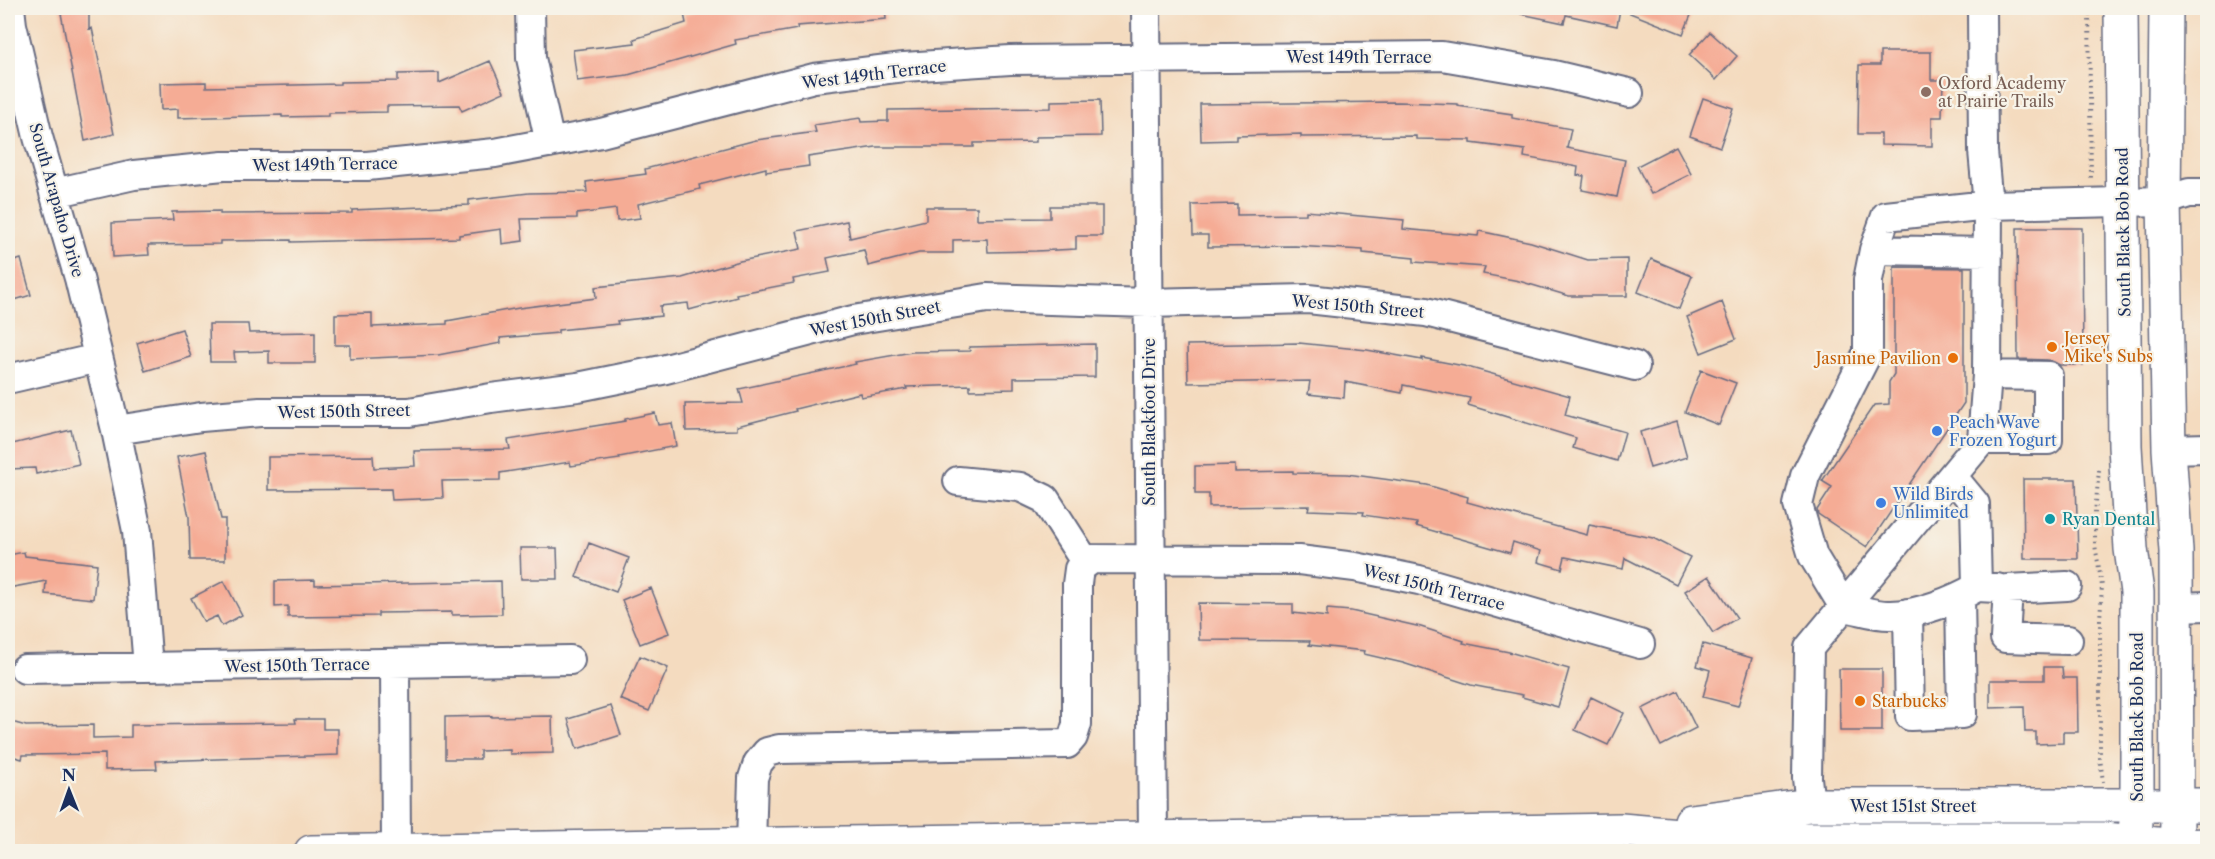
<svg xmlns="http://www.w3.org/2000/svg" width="2215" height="859" viewBox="0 0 2215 859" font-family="'Libre Caslon Text',serif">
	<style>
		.building { fill: #f5ac95 }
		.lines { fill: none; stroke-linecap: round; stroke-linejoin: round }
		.minor-casing { stroke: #676b80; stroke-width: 32 }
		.major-casing { stroke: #676b80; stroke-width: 36 }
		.path { stroke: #676b80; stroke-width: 4; stroke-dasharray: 1.5 4.5; stroke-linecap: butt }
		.minor { stroke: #fff; stroke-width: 28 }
		.major { stroke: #fff; stroke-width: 33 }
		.education-dot { fill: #8d6e63; stroke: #f7f3e8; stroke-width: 2 }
		.food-dot { fill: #e8710a; stroke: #f7f3e8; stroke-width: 2 }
		.shop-dot { fill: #3f7fe0; stroke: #f7f3e8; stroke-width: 2 }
		.culture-dot { fill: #0f9aa8; stroke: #f7f3e8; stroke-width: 2 }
		.labels { text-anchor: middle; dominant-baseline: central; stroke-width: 4.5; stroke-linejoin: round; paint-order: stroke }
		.street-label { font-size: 16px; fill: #1b2f5e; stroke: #f7f3e8 }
		.education-label { font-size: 16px; fill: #785e54; stroke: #f7f3e8; text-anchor: start }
		.food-label { font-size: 16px; fill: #c56008; stroke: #f7f3e8; text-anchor: start }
		.shop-label { font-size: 16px; fill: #366cbe; stroke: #f7f3e8; text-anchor: start }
		.culture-label { font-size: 16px; fill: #0d838f; stroke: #f7f3e8; text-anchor: start }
	</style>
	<rect width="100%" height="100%" fill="#f7f3e8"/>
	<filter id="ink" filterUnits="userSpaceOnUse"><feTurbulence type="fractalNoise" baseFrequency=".0167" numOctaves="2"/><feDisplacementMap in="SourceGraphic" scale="12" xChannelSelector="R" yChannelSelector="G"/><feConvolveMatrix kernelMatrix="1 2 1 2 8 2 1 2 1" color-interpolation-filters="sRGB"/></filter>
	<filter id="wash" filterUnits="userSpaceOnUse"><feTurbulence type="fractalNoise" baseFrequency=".008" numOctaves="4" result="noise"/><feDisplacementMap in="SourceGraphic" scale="24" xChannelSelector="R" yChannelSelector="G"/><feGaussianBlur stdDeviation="1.35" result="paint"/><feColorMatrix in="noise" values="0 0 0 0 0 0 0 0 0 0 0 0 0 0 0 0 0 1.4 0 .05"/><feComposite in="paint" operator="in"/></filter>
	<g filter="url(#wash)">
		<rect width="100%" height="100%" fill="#f4dbbf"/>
		<g id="blocks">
			<path class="building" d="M60,8H89V29L92,28L114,134L85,141Z
				M708,8H885L886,19L797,26L798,29L735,40L736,44L628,75L577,81L573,50L635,43L634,39L686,23L684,14Z
				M1522,8H1694L1683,34L1620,9L1617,26L1566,15L1564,23L1521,14Z
				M1710,32L1737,56L1716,80L1689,55Z
				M1880,52H1931V80H1943L1942,117H1932V146L1881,145V134H1858L1859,65H1880Z
				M490,61L504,92L462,111L459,105L387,106V112L328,113V116L282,117V115L178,118V109L161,110L160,83L206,82V87L340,84V82L398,81V74L439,73V83Z
				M1703,98L1733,108L1720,147L1690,136Z
				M1100,100L1101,136L1036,137V142L974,143V147H876L808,157L809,166L766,172V168L699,185L700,189L638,204L640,218L617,221L616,209L577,214V218L521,219L523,241L502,244L501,229L459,235V238L291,242V240L220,241V244L148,245L149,255L113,257L112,223L173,220L172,212L220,211V214L352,213V210L469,205V200L529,193L587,192L586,182L646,174L645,169L756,140L816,132L814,125L860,118L861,122L888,121V110L1051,108V101Z
				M1399,102L1458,104V106L1512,114V118L1571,129L1567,148L1625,160L1617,197L1582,190L1584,176L1577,175L1578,167L1524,157L1525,150L1471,143V140L1416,139V136L1301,137V134L1237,136V140L1201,141L1200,104Z
				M1676,146L1691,174L1651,194L1637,166Z
				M1237,204V215L1306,214V211L1404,220L1403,229L1478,236L1479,231L1531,242L1588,260L1627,259V296H1569L1519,281L1483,274L1485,267L1414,262V258L1363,253V250L1295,246L1208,247V235H1193L1192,205Z
				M1050,206H1102V236H1076V249L1036,251L988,252L987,239L953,240V253H919L868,266L864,250L827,258L830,272L793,279L794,283L736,294L737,297L689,310L688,303L660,306L661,316L617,321L618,324L558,330V333L500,338L501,343L438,355L350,359V345H335V314L372,313V327L447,324V321L519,308L596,298L595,287L682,278L740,261L801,249L797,231L847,221L850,238L926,220V207H977V219L1050,218Z
				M2017,228H2082L2083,365H2060L2048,360L2018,359Z
				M21,259L31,295L8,302V263Z
				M1651,259L1692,276L1679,309L1638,292Z
				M1894,267L1964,268V403L1867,547L1818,514L1817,510L1832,487L1822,481L1874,405L1889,404V382L1894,374Z
				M1722,302L1736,339L1701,353L1687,317Z
				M209,324H248L249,333L315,332V363H269V351L234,352L235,362H210Z
				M182,329L191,357L145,371L137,343Z
				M1299,343L1367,350L1422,360V358L1464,366L1570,396L1565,415L1625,432L1617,461L1573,448L1576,438L1468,405L1470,398L1403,385L1402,393L1345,382L1344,398L1308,394L1310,381L1188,383L1187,345Z
				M1095,344V377L1014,378V389L970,390V385L906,387L907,389L861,397L860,393L795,409L796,411L737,426V430L686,431L685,404L743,403L739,389L856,364L855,362L912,352L970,351L969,347Z
				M1701,370L1736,383L1719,425L1685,412Z
				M655,413L658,425L672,423L676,446L619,457L620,459L571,466L570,462L500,473V480L442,481L443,498L392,500L391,489L268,490V457L373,456L374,468L415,466L414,451L510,449L508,440L625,421V419Z
				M1677,421L1687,457L1650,468L1640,432Z
				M71,430L79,464L36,474L35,468L8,469V445Z
				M206,451L221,519H225V560H190L189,517L177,457Z
				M1235,465V472L1293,471V473L1347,474L1427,485L1468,497L1467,502L1587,535L1589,525L1653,538L1690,557L1676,584L1625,558L1623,569L1565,557L1562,569L1538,562L1541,551L1513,542L1510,553L1416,526L1417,523L1363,515L1364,512L1308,510L1309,506L1209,507V494H1195V466Z
				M2023,479H2076L2078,559H2024Z
				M589,543L629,558L616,592L576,577Z
				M520,548H557L558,579H521Z
				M24,552L25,556L97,564L93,599L45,594L46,581L8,588V555Z
				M1709,576L1737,618L1713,633L1685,591Z
				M315,580V585L501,581L502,614L452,615V612L378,613V616L288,617V606L275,607V581Z
				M224,581L242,615L222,626L217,616L204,622L191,598Z
				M651,588L669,633L640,644L622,600Z
				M1198,603L1293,604V613L1327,617V609L1351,611L1421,627L1464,641L1463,643L1509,652L1569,669L1558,707L1522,697L1523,695L1471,685L1403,663L1364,654L1365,651L1309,645L1310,641L1199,640Z
				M1703,644L1752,658L1738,706L1703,697L1710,670L1697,666Z
				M640,656L668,668L649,711L620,699Z
				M2044,667H2062L2063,678H2077L2078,732H2063V743L2036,744V732H2025L2024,707L1990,708V680H2044Z
				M1839,669H1882V731H1840Z
				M1678,691L1696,728L1661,746L1642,709Z
				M1591,697L1624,713L1608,745L1575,730Z
				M611,706L621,735L577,749L568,719Z
				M492,716V717L552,716L553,753L510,754V750L480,751V759H445V717Z
				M295,719H323V729H338V755L156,761L157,769L105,770V754L23,755L22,759L8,755V721L26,726L93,725V738L131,737V725L296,723Z"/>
		</g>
	</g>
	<g filter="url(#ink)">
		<use href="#blocks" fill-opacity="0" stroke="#676b80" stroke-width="1.5"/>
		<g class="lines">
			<defs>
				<path id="minor" d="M10,8L12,25L38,137L79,278L116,430L137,531L148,667
					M530,8L531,58L550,143
					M1146,8L1153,837
					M54,193L134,175L223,166H367L495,153L601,133L814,78L904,67L1010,60L1442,56L1554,75L1629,93
					M1874,250L1886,216L1988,205L2164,201L2189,193H2208
					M12,378L98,358
					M116,430L201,417L260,412H409L491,398L578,387L662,370L853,320L987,298L1148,303L1308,299L1426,312L1635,366
					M1982,440L1987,375
					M2169,449L2208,448
					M1952,476L1975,504L1977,587L1997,588
					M958,481L1020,487L1045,499L1086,563
					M2067,586L2008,589L2005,638L2068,640
					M1977,587C1955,600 1917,615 1891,615C1876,616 1859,609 1844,607L1813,556L1798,505L1805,476L1868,352V280L1874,250L1988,252
					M2176,607L2208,606
					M1908,613L1910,716L1962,714L1960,597
					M395,663L396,850
					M25,669L570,660
					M1810,805L1807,778L1809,648L1982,440H2048V376L1987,375L1988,205L1983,151L1982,8
					M751,844L753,778L758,763L767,752L779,749L1067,744L1073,737L1077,724V584L1079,569L1092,559L1299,560L1355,567L1419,580L1640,644"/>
				<path id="major" d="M2121,8L2125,446L2131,549L2137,592V806L2134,852
					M2166,8L2164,201L2169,449L2176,551L2177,852
					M1691,821L1810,805H2208
					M311,852L1621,830L1726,839H2104L2177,846L2208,845"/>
			</defs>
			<use href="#minor" class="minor-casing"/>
			<use href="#major" class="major-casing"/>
			<path class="path" d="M2089,8L2091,181
				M2099,470L2095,513V545L2102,586L2100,620V758L2103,782
				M2206,762V780"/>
			<use href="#minor" class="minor"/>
			<use href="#major" class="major"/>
		</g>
	</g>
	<circle class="education-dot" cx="1926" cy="92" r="6"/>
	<g class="food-dot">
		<circle cx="2052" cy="347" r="6"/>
		<circle cx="1953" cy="358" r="6"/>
		<circle cx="1860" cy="701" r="6"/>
	</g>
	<g class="shop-dot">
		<circle cx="1937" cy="431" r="6"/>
		<circle cx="1881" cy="503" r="6"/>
	</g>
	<circle class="culture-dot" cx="2050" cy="519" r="6"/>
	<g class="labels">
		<g class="street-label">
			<text x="1359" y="57">West 149th Terrace</text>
			<text transform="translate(874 74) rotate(-7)">West 149th Terrace</text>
			<text transform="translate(325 164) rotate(-1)">West 149th Terrace</text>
			<text transform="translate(57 200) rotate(74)">South Arapaho Drive</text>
			<text transform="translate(2123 232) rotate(-91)">South Black Bob Road</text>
			<text transform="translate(1358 306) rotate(5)">West 150th Street</text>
			<text transform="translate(875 318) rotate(-11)">West 150th Street</text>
			<text transform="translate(344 411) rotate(-1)">West 150th Street</text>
			<text transform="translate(1149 422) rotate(-90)">South Blackfoot Drive</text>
			<text transform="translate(1434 587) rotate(14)">West 150th Terrace</text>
			<text transform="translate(297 665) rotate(-1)">West 150th Terrace</text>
			<text transform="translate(2137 717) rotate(-90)">South Black Bob Road</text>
			<text x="1913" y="806">West 151st Street</text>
		</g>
		<g class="education-label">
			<text x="1938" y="83">Oxford Academy<tspan x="1938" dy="18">at Prairie Trails</tspan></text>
		</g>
		<g class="food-label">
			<text x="2064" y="338">Jersey<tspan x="2064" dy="18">Mike's Subs</tspan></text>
			<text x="1941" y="358" text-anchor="end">Jasmine Pavilion</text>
			<text x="1872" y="701">Starbucks</text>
		</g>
		<g class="shop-label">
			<text x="1949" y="422">Peach Wave<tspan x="1949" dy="18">Frozen Yogurt</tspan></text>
			<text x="1893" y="494">Wild Birds<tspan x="1893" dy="18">Unlimited</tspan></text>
		</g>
		<g class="culture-label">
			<text x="2062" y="519">Ryan Dental</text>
		</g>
	</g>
	<rect width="2215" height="859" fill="none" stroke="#f7f3e8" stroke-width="30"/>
	<g transform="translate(69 790) rotate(359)" stroke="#f7f3e8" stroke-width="4.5" paint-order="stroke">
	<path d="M0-4.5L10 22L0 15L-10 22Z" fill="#1b2f5e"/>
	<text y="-9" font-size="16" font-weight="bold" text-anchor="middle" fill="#1b2f5e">N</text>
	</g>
</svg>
